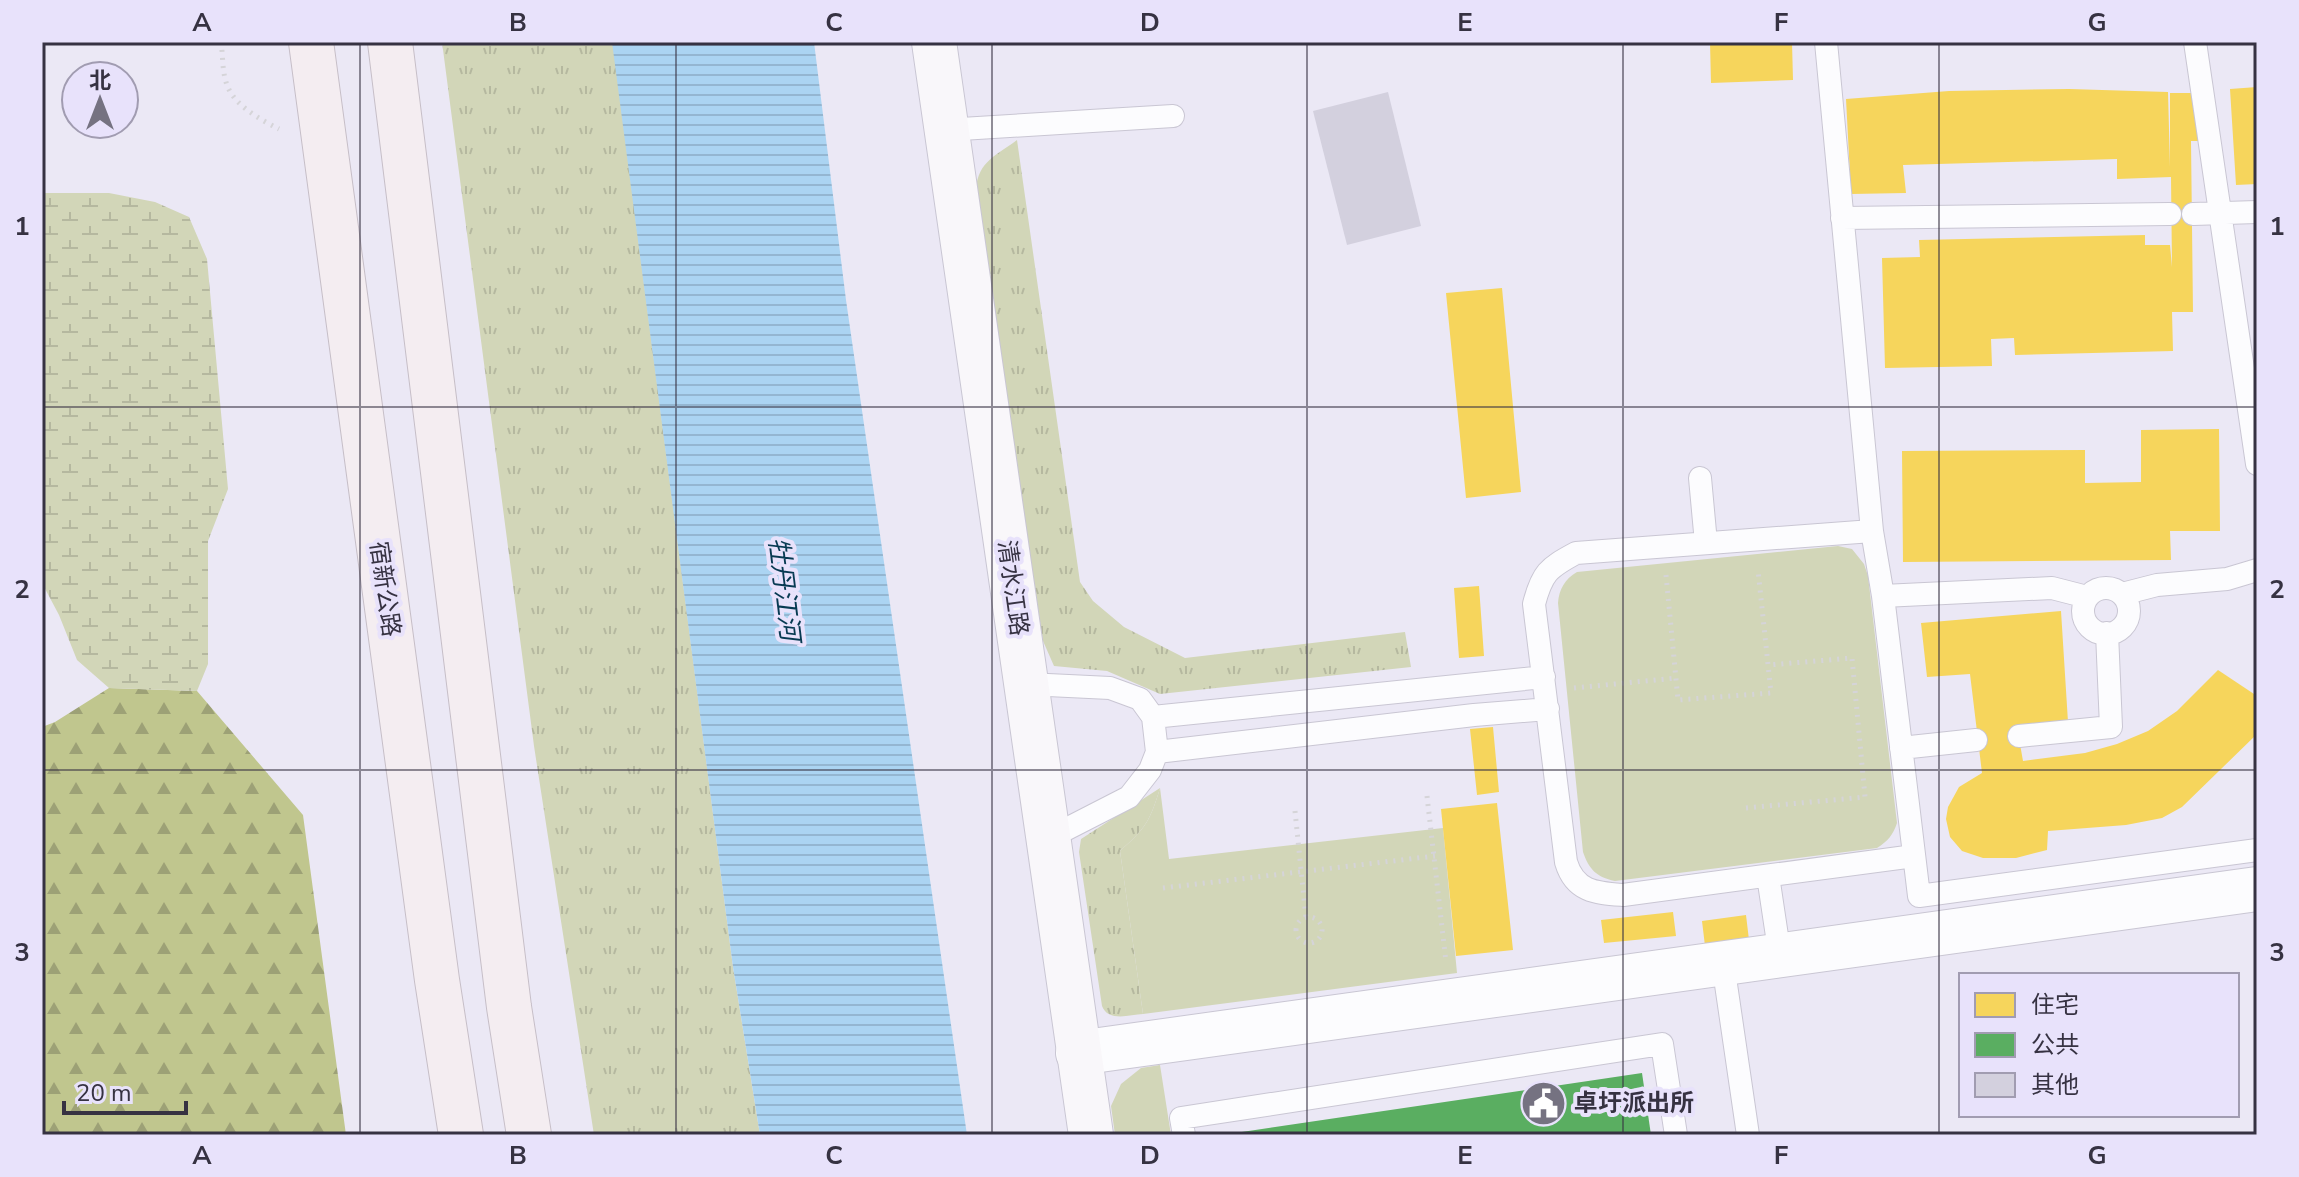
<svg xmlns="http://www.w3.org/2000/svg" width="2299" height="1177" viewBox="0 0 2299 1177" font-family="'Nunito Sans','Noto Sans SC',sans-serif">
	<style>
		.grass { fill: url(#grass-tufts) }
		.forest { fill: url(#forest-firs) }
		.wetland { fill: url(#wetland-marsh) }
		.garden { fill: #d2d6b8 }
		.water { fill: url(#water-rules) }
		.homes { fill: #f6d55c }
		.public { fill: #5aae61 }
		.building { fill: #d3d0de }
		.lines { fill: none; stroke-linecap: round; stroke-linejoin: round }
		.lane-casing { stroke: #c9c6d3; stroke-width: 24 }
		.street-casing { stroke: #c9c6d3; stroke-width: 46 }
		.secondary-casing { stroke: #c9c6d3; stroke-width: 46 }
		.highway-casing { stroke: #c6bec7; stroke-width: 46 }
		.path { stroke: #d5d4d8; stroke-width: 5; stroke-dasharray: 2 6; stroke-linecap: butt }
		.lane { stroke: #fcfcfe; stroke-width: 22 }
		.street { stroke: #fcfcfe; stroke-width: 44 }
		.secondary { stroke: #f9f7fa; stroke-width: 44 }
		.highway { stroke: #f4edf1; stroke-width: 44 }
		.grid { fill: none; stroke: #363242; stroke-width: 2; stroke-opacity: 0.55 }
		.labels { text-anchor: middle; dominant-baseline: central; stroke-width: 8; stroke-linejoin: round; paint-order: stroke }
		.street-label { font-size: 24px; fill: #363242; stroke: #e8e2fb }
		.poi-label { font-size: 24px; font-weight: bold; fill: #363242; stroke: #e8e2fb; text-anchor: start }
		.water-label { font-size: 26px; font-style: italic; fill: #073a52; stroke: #e8e2fb }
		.neatline { fill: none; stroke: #363242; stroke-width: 3 }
		.grid-label { font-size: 26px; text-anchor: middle; font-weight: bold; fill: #363242 }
	</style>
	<defs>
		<pattern id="grass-tufts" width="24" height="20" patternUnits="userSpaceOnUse" patternTransform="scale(2)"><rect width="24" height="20" fill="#d2d6b8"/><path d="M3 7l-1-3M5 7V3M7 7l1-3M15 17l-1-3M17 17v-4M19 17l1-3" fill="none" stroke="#b5b89f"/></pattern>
		<pattern id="forest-firs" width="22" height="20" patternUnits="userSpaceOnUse" patternTransform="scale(2)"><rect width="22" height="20" fill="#c0c68e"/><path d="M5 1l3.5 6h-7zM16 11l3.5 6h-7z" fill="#9da176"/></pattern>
		<pattern id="wetland-marsh" width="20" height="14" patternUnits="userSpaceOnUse" patternTransform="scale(2)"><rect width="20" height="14" fill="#d2d6b8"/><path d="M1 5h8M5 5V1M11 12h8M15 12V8" fill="none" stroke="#b5b89f"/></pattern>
		<pattern id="water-rules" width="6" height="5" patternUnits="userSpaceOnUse" patternTransform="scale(2)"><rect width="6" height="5" fill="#abd4f2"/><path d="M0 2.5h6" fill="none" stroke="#94b6d1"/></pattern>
	</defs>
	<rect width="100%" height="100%" fill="#ebe8f5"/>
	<path class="grass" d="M442,42H614L622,114L733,967L760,1135H594L534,746Z
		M1017,140L1080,582L1093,601L1124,627L1185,658L1405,632L1411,667L1160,694L1107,671L1054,666L1043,641L975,196C977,162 991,159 1017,140Z
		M1160,788C1150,821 1146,828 1120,851L1143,1014C1129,1015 1108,1022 1102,1006L1079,852L1081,839Z"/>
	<path class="forest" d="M109,688L197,691L303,815L346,1135H42V727L55,722Z"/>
	<path class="wetland" d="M42,193H109L155,202L189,217L207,259L228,489L208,541V664L197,691L109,688L77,660L59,615L42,583Z"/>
	<path class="garden" d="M1838,546L1852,549L1864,564L1868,576L1897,823C1893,835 1888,841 1877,848L1615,881C1596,877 1589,869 1583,852L1558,603C1559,589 1565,579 1577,572Z
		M1160,788L1169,859L1443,828L1457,973L1143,1014L1120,851C1146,828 1150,821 1160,788Z
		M1160,1065L1171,1135H1115L1111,1106L1121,1084L1141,1068Z"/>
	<path class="water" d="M612,42H814L846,300L967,1135H760L733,967Z"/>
	<path class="homes" d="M1710,42H1792L1793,80L1711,83Z
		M2257,87V184L2236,185L2230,89Z
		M2069,89L2168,92L2170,167V93H2199L2200,141H2191L2193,312H2172L2173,351L2015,355L2014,338L1991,339L1992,366L1885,368L1882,258L1920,257L1919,240L2145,235V245H2170L2172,267L2171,177L2117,179V159L1903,165L1906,193L1851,194L1846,99L1949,91Z
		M1502,288L1521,492L1466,498L1446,293Z
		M2219,429L2220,531H2170L2171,560L1903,562L1902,451L2085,450V483L2141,482V430Z
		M1479,586L1484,656L1459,658L1454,588Z
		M2061,611L2068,722L2017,727L2023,761L2085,753L2117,744L2148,731L2177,711L2218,670L2257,696V717L2255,721L2257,723V734L2182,807L2162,818L2126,825L2048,831L2047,850L2016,858H1983L1962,851L1950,837L1946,819L1948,807L1959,787L1982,773L1970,674L1927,677L1921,623Z
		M1493,727L1499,792L1477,795L1470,729Z
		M1497,803L1513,950L1456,956L1441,809Z
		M1673,912L1676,936L1604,943L1601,920Z
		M1746,915L1749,940L1705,946L1702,921Z"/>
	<path class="public" d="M1642,1073L1651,1135H1235V1133Z"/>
	<path class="building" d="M1388,92L1421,226L1347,245L1313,111Z"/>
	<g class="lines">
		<defs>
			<path id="lane" d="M1826,42L1872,531L1883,596L1919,896L2257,850
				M2195,42L2257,464
				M945,130L1173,116
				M2193,214L2257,212
				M1842,218L2170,214
				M1700,478L1706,543
				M1872,531L1576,553C1548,568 1542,573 1534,604L1566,862C1575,892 1596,893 1623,895L1914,856
				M2083 611a23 23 0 1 1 46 0a23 23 0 1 1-46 0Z
				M2122,594L2157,585L2227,579L2257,570
				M1883,596L2052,588L2087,597
				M1027,684L1110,688L1140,699L1153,717L1157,752L1150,770L1129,797L1049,838
				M1153,717L1544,677
				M2019,736L2111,727L2107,633
				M1901,748L1976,740
				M1157,752L1474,715L1548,709
				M1768,876L1780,956
				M1723,964L1748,1135
				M1184,1135L1181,1118L1662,1044L1676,1135"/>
			<path id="street" d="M1078,1053L2257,889"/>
			<path id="secondary" d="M934,42L1091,1135"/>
			<path id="highway" d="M311,42L437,980L461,1135
				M390,42L509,1007L529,1135"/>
		</defs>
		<use href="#lane" class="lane-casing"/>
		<use href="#street" class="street-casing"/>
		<use href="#secondary" class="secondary-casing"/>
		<use href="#highway" class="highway-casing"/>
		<path class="path" d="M221,42C223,55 222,69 226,82C232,104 259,119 279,129
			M1666,575L1678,700L1771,693L1758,570
			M1574,688L1676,678
			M1427,796L1446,962
			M1746,808L1865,797L1852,658L1768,665
			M1295,811L1306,918
			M1163,888L1435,856
			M1296 930a13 13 0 1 1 26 0a13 13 0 1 1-26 0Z"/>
		<use href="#lane" class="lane"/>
		<use href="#street" class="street"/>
		<use href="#secondary" class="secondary"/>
		<use href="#highway" class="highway"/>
	</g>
	<path class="grid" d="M360,42V1135M676,42V1135M992,42V1135M1307,42V1135M1623,42V1135M1939,42V1135M42,407H2257M42,770H2257"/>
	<defs>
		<symbol id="civic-disc" viewBox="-11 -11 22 22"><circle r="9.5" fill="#757281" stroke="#e8e2fb"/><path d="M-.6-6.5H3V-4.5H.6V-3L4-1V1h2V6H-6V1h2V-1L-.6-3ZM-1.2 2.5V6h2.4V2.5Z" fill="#fff"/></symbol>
	</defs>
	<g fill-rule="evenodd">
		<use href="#civic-disc" x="1518" y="1078" width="51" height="51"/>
	</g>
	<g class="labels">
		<g class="street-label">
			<text transform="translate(1013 588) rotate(82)">清水江路</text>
			<text transform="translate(385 589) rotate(82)">宿新公路</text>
		</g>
		<g class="poi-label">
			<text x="1574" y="1103">卓圩派出所</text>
		</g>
		<g class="water-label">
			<text transform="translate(784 589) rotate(83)">牡丹江河</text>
		</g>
	</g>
	<rect width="2299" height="1177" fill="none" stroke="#e8e2fb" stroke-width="88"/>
	<rect x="1959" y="973" width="280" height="144" fill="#e8e2fb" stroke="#a19cb1" stroke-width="2"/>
	<rect x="1975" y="993" width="40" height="24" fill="#f6d55c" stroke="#a19cb1" stroke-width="2"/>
	<text x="2031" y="1013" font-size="24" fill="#363242">住宅</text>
	<rect x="1975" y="1033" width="40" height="24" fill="#5aae61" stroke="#a19cb1" stroke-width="2"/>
	<text x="2031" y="1053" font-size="24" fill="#363242">公共</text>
	<rect x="1975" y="1073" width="40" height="24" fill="#d3d0de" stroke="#a19cb1" stroke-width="2"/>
	<text x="2031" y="1093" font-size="24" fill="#363242">其他</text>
	<g transform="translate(100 100)"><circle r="38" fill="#e8e2fb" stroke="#a19cb1" stroke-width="2"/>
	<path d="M0-6L14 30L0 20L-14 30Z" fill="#757281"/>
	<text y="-12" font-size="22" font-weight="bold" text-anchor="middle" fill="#363242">北</text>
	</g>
	<path d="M64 1101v12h122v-12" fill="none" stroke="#363242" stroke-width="4"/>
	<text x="76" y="1101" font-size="24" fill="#363242" stroke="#e8e2fb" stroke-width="6" paint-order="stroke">20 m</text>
	<rect x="44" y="44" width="2211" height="1089" class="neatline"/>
	<g class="grid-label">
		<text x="202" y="31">A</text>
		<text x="518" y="31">B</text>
		<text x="834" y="31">C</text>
		<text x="1150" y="31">D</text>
		<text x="1465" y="31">E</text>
		<text x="1781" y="31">F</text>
		<text x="2097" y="31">G</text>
		<text x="22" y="235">1</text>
		<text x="2277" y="235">1</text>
		<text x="22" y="598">2</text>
		<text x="2277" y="598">2</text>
		<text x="22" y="961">3</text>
		<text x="2277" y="961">3</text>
		<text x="202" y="1164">A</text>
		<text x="518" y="1164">B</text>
		<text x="834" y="1164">C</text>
		<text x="1150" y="1164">D</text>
		<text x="1465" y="1164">E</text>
		<text x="1781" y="1164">F</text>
		<text x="2097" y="1164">G</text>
	</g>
</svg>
